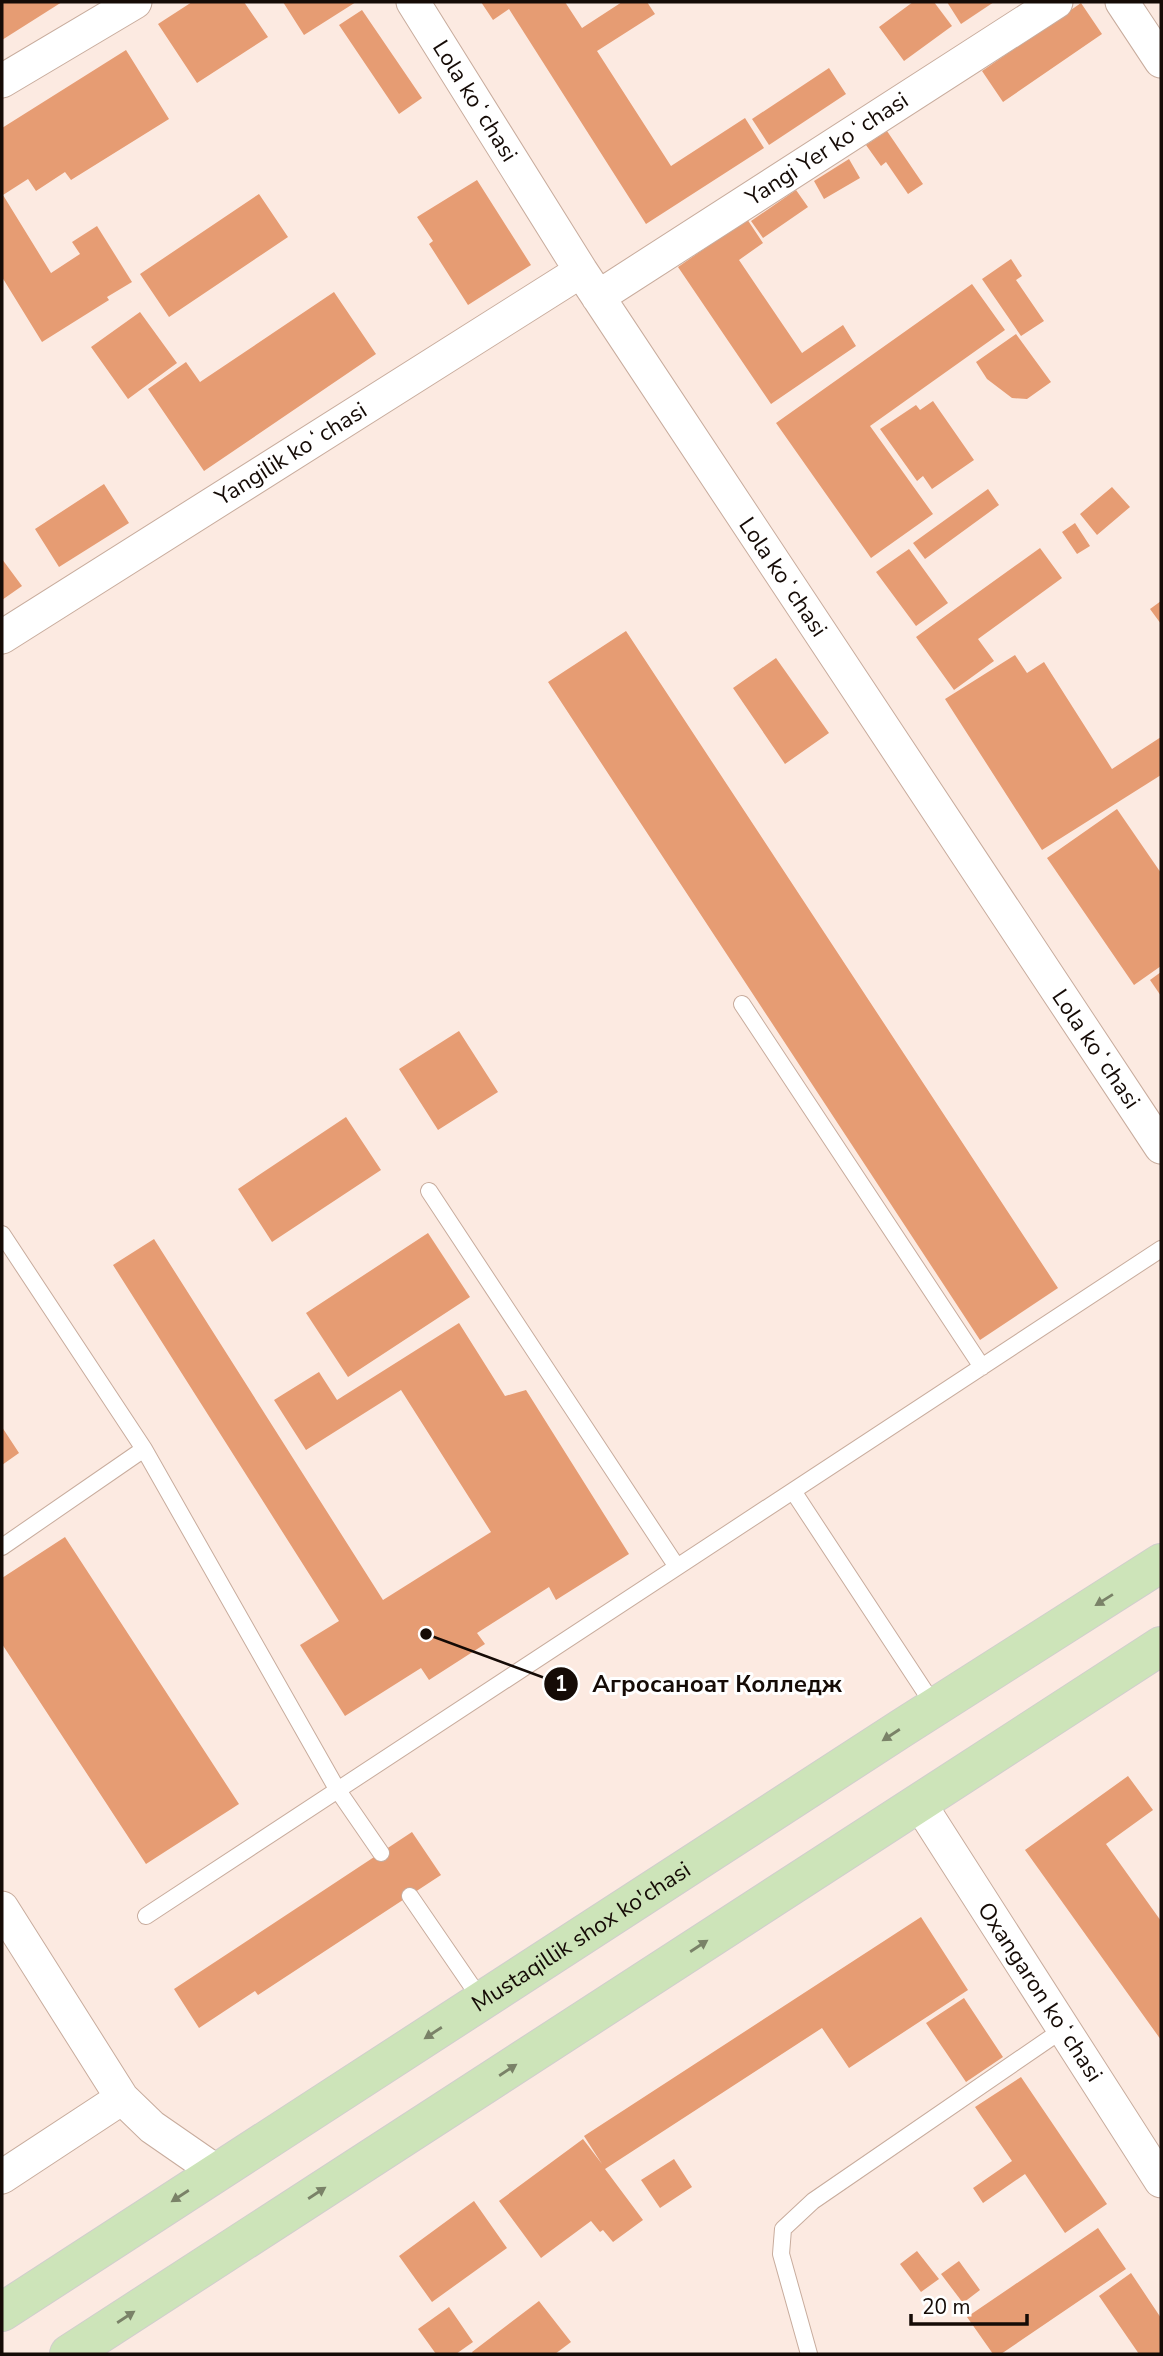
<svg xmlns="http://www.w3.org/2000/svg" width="1163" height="2356" viewBox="0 0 1163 2356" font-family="'Nunito Sans',sans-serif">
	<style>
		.building { fill: #e69c73 }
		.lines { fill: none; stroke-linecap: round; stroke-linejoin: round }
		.service-casing { stroke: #c8ac9d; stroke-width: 18 }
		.minor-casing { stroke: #c8ac9d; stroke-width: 35 }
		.primary-casing { stroke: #d0cecd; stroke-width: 40 }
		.service { stroke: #fff; stroke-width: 16 }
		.minor { stroke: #fff; stroke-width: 33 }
		.primary { stroke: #cde4b9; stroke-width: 38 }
		.oneway { fill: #7a8268 }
		.labels { text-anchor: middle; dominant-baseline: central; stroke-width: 6; stroke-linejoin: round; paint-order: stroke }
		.street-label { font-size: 23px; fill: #150b06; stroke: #fff }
		.leader { fill: none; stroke: #150b06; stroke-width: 2.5 }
		.callout-dot { fill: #150b06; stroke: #fff; stroke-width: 2.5 }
		.mark-label { font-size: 21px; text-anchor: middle; font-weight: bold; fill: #fff }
		.callout-label { font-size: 24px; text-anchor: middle; font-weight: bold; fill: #150b06; stroke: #fff; stroke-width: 6; stroke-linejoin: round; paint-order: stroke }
	</style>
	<rect width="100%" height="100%" fill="#fceae1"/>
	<path class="building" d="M2,2H62L2,40Z
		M192,2H244L268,37L197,83L158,24Z
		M283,2H356L304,35Z
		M481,2H565L582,28L622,2H647L655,14L597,51L671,166L745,118L764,148L646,224L509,9L493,20Z
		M913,2H934L952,26L904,61L879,27Z
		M947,2H994L961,24Z
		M1081,3L1102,34L1003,102L982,71Z
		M362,10L422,98L399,114L339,25Z
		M126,50L169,119L71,180L65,172L36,191L28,179L3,195L51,273L80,254L72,242L97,226L132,282L107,297L109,300L42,342L2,277V128Z
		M829,68L846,94L769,145L752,119Z
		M887,131L923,184L908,194L886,162L881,166L866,145Z
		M849,159L860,178L824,199L814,181Z
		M477,180L531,265L468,305L429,244L433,241L417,217Z
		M796,190L808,207L763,238L751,221Z
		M259,194L288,237L169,317L140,274Z
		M747,219L763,243L739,260L802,353L843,325L856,346L771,404L678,267Z
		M1011,259L1022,276L1016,280L1044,321L1021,336L982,279Z
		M972,284L1005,330L870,426L933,514L871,558L776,423Z
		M334,292L376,354L204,471L148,389L186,362L200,382Z
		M140,312L177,363L128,399L91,347Z
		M1016,334L1051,382L1027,399L1012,398L987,379L976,362Z
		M933,401L974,460L932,489L923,476L917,481L880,429L916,405L920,410Z
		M104,484L129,523L59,567L35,529Z
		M1112,487L1130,507L1097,535L1080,514Z
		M988,489L999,505L925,559L913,543Z
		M1075,523L1090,546L1077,554L1062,532Z
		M1040,548L1062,578L978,639L994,661L954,690L916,637Z
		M909,549L948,603L916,626L876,572Z
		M2,559L22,586L2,600Z
		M1161,601V624L1150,609Z
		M626,631L1058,1288L980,1340L548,682Z
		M1015,655L1027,673L1044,662L1112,769L1161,737V775L1042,850L945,699Z
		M776,658L829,733L785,764L733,688Z
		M1117,809L1161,873V966L1134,985L1047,858Z
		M1161,972V996L1150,980Z
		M459,1031L498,1092L438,1130L399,1069Z
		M346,1117L381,1170L272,1242L238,1189Z
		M428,1233L470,1297L348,1377L306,1313Z
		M154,1239L383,1600L491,1532L401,1390L306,1450L274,1400L319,1372L337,1400L459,1323L505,1396L526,1390L629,1554L556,1600L549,1587L477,1633L485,1644L429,1680L421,1668L345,1716L300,1645L339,1621L113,1265Z
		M2,1427L19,1453L2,1465Z
		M65,1537L239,1804L146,1864L2,1644V1578Z
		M1128,1776L1153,1810L1106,1844L1161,1921V2040L1025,1850Z
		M412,1832L441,1875L258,1995L255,1991L199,2028L174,1989Z
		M921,1917L968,1990L849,2068L822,2028L605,2169L643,2220L613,2242L603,2230L600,2232L591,2221L541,2258L499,2201L583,2139L602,2164L584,2136Z
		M964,1998L1003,2057L966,2082L926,2023Z
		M1021,2077L1107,2204L1065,2233L1025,2174L983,2203L973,2188L1012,2161L975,2107Z
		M674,2159L692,2187L660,2208L641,2180Z
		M474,2201L507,2248L432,2302L399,2256Z
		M1098,2228L1126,2269L1001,2354H993L967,2317Z
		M917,2251L939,2279L921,2292L900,2264Z
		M959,2261L980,2290L963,2303L941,2274Z
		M1131,2273L1161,2318V2354H1139L1099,2296Z
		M539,2301L571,2342L555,2354H473L472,2352Z
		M449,2307L473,2342L456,2354H436L418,2329Z"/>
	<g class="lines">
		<defs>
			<path id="service" d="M742,1004L982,1367
				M429,1191L677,1567
				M2,1234L144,1449L337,1789L381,1853
				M793,1491L935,1707
				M2,1547L144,1449
				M410,1896L482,2001
				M146,1916L1161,1249
				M809,2354L781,2254L783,2229L813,2201L1065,2028"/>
			<path id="minor" d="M413,2L581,271L1161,1147
				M1122,2L1161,61
				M2,81L135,2
				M598,297L1056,2
				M2,637L581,271
				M919,1803L1161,2181
				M2,1908L122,2098
				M2,2177L122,2098L152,2127L217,2172"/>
			<g id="primary">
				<path id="s1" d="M2,2312L902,1728L1161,1563"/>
				<path d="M69,2354L1161,1646"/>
			</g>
		</defs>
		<use href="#service" class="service-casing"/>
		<use href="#minor" class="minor-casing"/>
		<use href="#primary" class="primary-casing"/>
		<use href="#service" class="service"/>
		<use href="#minor" class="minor"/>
		<use href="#primary" class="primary"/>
	</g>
	<defs><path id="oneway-solid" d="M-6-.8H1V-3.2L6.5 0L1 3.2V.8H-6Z" transform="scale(1.75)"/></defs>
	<g class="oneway">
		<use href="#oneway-solid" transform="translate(1104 1600) rotate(148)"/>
		<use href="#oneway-solid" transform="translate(891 1735) rotate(147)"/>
		<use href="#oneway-solid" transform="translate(699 1946) rotate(-33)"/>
		<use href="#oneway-solid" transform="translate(433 2033) rotate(147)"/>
		<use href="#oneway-solid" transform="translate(508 2070) rotate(-33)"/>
		<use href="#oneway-solid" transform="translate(317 2193) rotate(-33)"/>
		<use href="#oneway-solid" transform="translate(180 2196) rotate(147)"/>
		<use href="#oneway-solid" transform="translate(126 2317) rotate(-33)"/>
	</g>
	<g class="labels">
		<g class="street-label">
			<text transform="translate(475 101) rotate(58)">Lola koʻchasi</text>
			<text transform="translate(827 149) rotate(-33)">Yangi Yer koʻchasi</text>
			<text transform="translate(291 454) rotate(-32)">Yangilik koʻchasi</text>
			<text transform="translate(783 577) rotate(56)">Lola koʻchasi</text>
			<text transform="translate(1096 1049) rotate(56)">Lola koʻchasi</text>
			<text stroke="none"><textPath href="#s1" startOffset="690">Mustaqillik shox ko'chasi</textPath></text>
			<text transform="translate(1040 1992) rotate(57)">Oxangaron koʻchasi</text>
		</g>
	</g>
	<path class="leader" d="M426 1634L561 1684"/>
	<g class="callout-dot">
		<circle cx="426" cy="1634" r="7"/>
		<circle cx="561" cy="1684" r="18"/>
	</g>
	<g class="mark-label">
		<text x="561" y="1691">1</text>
	</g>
	<g class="callout-label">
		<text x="717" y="1692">Агросаноат Колледж</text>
	</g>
	<rect width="1163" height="2356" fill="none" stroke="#150b06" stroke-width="7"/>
	<path d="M911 2314v10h116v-10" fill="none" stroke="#150b06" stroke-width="3.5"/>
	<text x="922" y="2314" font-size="21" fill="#150b06" stroke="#ffffff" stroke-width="5" paint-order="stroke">20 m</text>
</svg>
